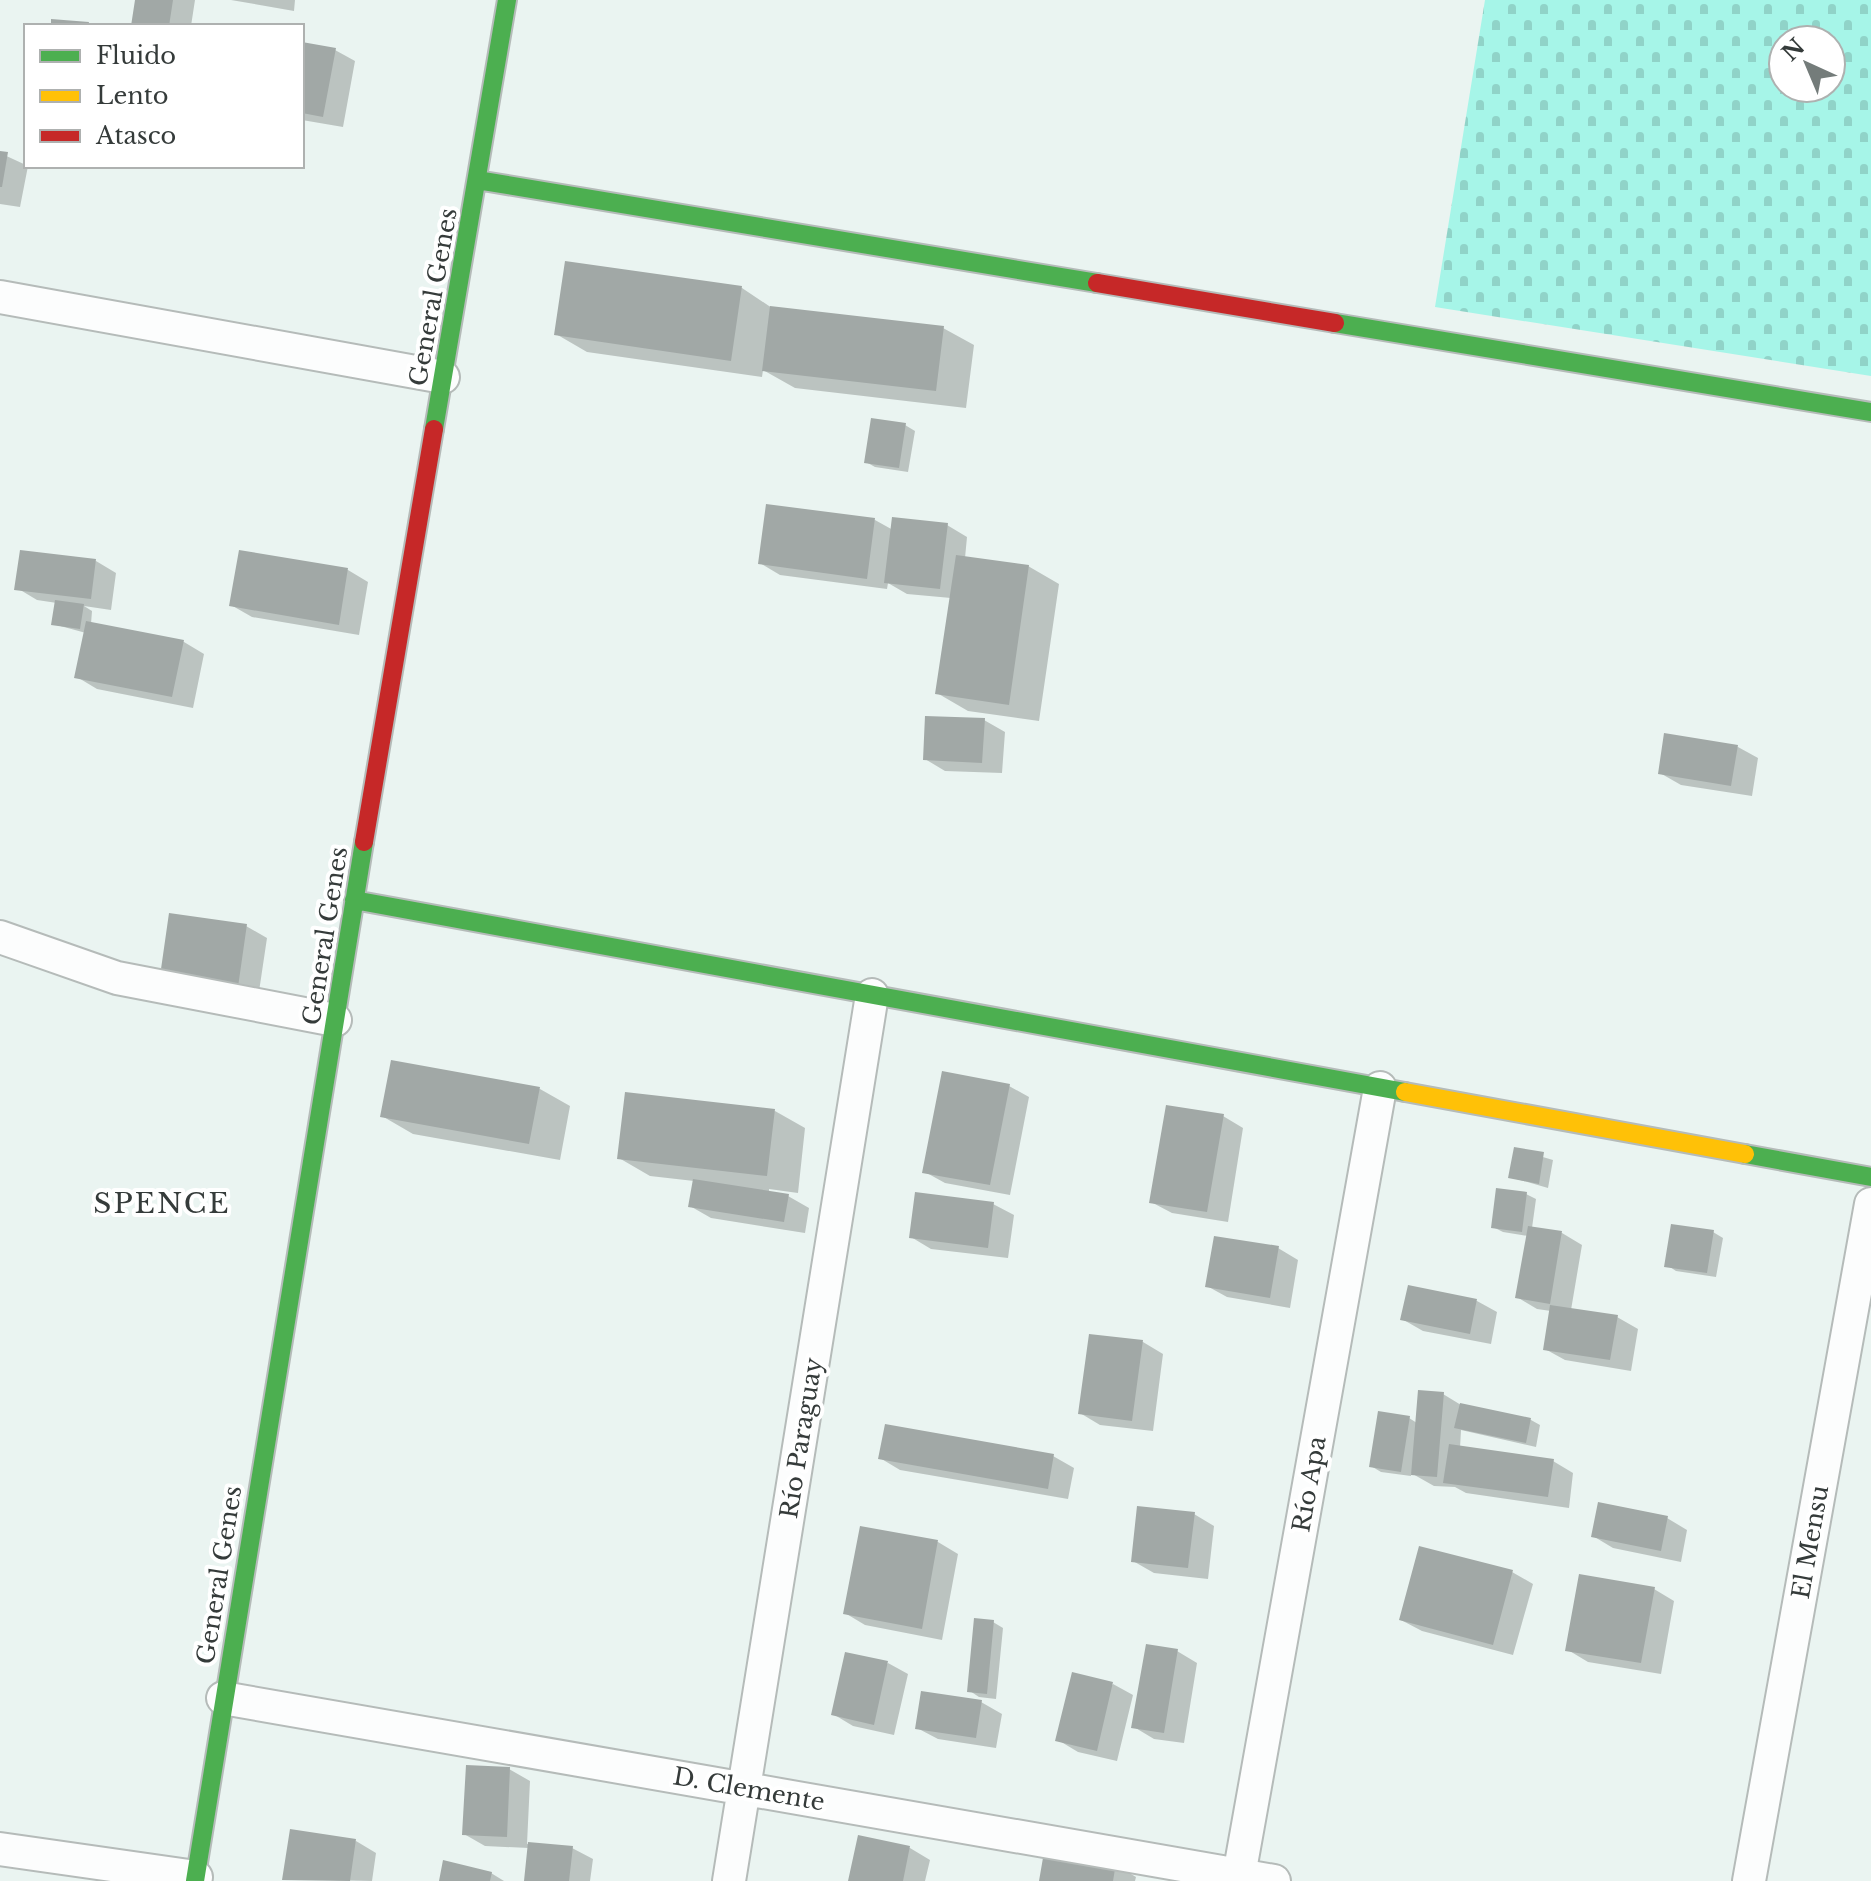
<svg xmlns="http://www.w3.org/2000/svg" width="1871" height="1881" viewBox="0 0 1871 1881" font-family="'Libre Baskerville',serif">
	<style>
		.cemetery { fill: url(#cemetery-stones); fill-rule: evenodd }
		.shadow { fill: #0003 }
		.building { fill: #a1a8a6 }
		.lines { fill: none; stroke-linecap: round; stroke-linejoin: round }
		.street-casing { stroke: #b5bbb9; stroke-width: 36 }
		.fast-casing { stroke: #b5bbb9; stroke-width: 22 }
		.slow-casing { stroke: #b5bbb9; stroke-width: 22 }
		.jam-casing { stroke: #b5bbb9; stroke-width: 22 }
		.street { stroke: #fcfdfd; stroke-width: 32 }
		.fast { stroke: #4caf50; stroke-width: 18 }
		.slow { stroke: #ffc107; stroke-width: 18 }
		.jam { stroke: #c62828; stroke-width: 18 }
		.labels { text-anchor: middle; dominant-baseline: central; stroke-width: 8; stroke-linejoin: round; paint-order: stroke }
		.street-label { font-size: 24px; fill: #353b3a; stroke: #fff }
		.quarter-label { font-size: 28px; letter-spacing: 2px; fill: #353b3a; stroke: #fff }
	</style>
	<defs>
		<pattern id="cemetery-stones" width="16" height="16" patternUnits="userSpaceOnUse" patternTransform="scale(2)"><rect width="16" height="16" fill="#a6f5e8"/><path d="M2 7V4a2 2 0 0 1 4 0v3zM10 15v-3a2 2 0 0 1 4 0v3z" fill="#90d3c8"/></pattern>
	</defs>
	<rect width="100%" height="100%" fill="#eaf4f1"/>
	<path class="cemetery" d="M1485,0H1871V376L1435,307ZM1783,40H1831V88H1783Z"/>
	<path class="shadow" d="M137,0H195L191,26H133Z
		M231,0H295L294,11Z
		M302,44L335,50L355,61L343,127L302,120Z
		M0,153L28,166L20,207L0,204Z
		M567,263L742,288L772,308L943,328L974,345L966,408L795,388L763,370L762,377L587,352L556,334Z
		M905,425L915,431L908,472L875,467L866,462Z
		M875,520L893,530L947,525L967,537L965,558L1028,566L1059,584L1039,721L968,711L937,693L951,598L907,594L888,583L887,589L780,575L760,563Z
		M240,552L348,570L368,582L359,635L252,617L231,605Z
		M96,561L116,573L111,610L84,606L92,611L91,624L184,642L204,654L193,708L97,689L77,677L86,633L53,624L57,603L37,600L17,588Z
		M984,720L1005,732L1002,773L945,771L925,759Z
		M1738,747L1758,758L1752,796L1681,785L1660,773Z
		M246,926L267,938L257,1005L182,994Z
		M1009,1086L1029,1097L1010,1195L945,1183L925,1172Z
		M540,1089L570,1106L560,1160L413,1134L382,1116Z
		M775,1111L805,1128L798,1193L769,1189V1193L788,1196L809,1208L805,1233L711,1218L690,1206L694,1181L650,1176L619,1158Z
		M1223,1116L1243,1128L1228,1222L1172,1213L1151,1202Z
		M1515,1149L1553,1160L1548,1188L1510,1177Z
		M1526,1194L1536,1199L1532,1228L1562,1233L1582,1245L1571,1310L1617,1317L1638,1329L1631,1371L1565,1360L1545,1349L1551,1311L1537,1309L1517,1297L1528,1236L1503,1232L1493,1227Z
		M993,1204L1014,1215L1008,1258L931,1249L911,1237Z
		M1713,1232L1723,1238L1716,1277L1676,1271L1667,1265Z
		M1278,1248L1298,1260L1290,1308L1227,1297L1207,1286Z
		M1409,1288L1477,1301L1497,1312L1491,1344L1423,1331L1402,1319Z
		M1091,1336L1143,1342L1163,1354L1153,1431L1100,1425L1080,1413Z
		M1443,1394L1461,1405L1531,1420L1540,1425L1536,1447L1461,1430L1460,1448L1553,1461L1573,1473L1569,1508L1466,1493L1455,1487L1434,1486L1411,1473V1476L1381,1472L1371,1466L1409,1418L1417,1423Z
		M1053,1456L1074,1468L1068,1499L900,1470L880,1458Z
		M1194,1514L1214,1526L1208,1579L1154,1573L1133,1561Z
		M1667,1518L1687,1530L1681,1562L1613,1548L1593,1536Z
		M861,1528L938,1542L958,1554L942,1640L865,1625L845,1613Z
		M1512,1572L1533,1584L1513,1655L1422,1631L1401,1620Z
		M1654,1589L1674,1601L1661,1674L1588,1662L1568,1650Z
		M993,1622L1003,1628L996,1699L979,1697L970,1691Z
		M1177,1651L1197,1663L1184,1743L1154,1739L1134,1727Z
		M888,1663L908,1674L894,1735L853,1726L833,1714Z
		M1113,1684L1133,1695L1117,1761L1078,1752L1058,1740Z
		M981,1702L1002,1714L996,1748L938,1739L917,1728Z
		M509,1769L530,1781L527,1844L572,1848L593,1859L590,1881H526L529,1848L485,1846L464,1834Z
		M859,1837L910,1848L930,1860L925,1881H850Z
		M356,1841L376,1853L372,1881L284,1879Z
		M1116,1865L1136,1877L1135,1881H1041Z
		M491,1873L504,1881H441Z"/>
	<path class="building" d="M135,0H173L169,26H131Z
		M51,19L89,22L88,26H51Z
		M302,42L336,48L323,117L302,113Z
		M0,151L8,152L2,187H0Z
		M565,261L742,286L731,361L554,335Z
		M770,306L944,326L936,391L762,371Z
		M871,418L906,423L899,468L864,463Z
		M766,504L875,518L867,579L758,564Z
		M892,517L948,523L940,589L884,583Z
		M20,550L96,559L91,599L14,590Z
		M239,550L348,568L339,625L229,606Z
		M956,555L1029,565L1009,705L935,694Z
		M55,600L84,604L80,629L51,625Z
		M86,621L184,640L172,697L74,678Z
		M925,716L985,718L982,763L923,760Z
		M1664,733L1738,745L1731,786L1658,774Z
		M169,913L247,924L237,994L159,983Z
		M391,1060L540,1087L529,1144L380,1117Z
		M942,1071L1010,1084L990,1185L922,1173Z
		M625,1092L775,1109L767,1176L617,1159Z
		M1166,1105L1224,1114L1207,1212L1149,1203Z
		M1514,1147L1544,1152L1539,1184L1508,1178Z
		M693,1179L789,1194L784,1222L688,1207Z
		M1496,1188L1527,1192L1522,1232L1491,1228Z
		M915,1192L994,1202L988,1248L909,1238Z
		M1671,1224L1714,1230L1707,1273L1664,1267Z
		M1528,1226L1562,1231L1550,1304L1515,1298Z
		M1214,1236L1279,1246L1270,1298L1205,1287Z
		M1408,1285L1477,1299L1470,1334L1400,1320Z
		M1550,1305L1618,1315L1610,1360L1543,1350Z
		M1089,1334L1143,1340L1132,1421L1078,1414Z
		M1418,1390L1444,1392L1437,1477L1411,1475Z
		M1460,1403L1531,1418L1526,1443L1454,1428Z
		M1378,1411L1410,1416L1401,1472L1369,1467Z
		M885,1424L1054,1454L1048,1489L878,1459Z
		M1449,1444L1554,1459L1548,1497L1443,1483Z
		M1598,1502L1668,1516L1661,1551L1591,1537Z
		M1137,1506L1195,1512L1188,1568L1131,1562Z
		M860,1526L938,1540L922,1629L843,1614Z
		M1419,1546L1513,1570L1493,1645L1399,1620Z
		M1579,1574L1655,1587L1641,1663L1565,1651Z
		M974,1618L994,1620L987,1694L967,1692Z
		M1146,1644L1178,1649L1164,1733L1131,1728Z
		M845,1652L888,1661L874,1725L831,1715Z
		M1072,1672L1113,1682L1097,1751L1055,1741Z
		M921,1691L982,1700L976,1738L915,1729Z
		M466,1765L510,1767L507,1837L462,1835Z
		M290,1829L356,1839L350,1881L282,1880Z
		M858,1835L910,1846L903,1881H848Z
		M528,1842L573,1846L569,1881H524Z
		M1044,1852L1116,1863L1113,1881H1039Z
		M443,1860L492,1872L490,1881H439Z"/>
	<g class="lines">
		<defs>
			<path id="street" d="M0,297L443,377
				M0,937L117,978L335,1020
				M223,1698L1274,1881
				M0,1849L196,1877
				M729,1881L872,995
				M1238,1881L1380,1088
				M1749,1881L1871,1204"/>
			<path id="fast" d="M477,180L1097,283
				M1335,323L1871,412
				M434,429L507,0
				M354,900L1405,1092
				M1745,1154L1871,1177
				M195,1881L364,842"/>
			<path id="slow" d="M1405,1092L1745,1154"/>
			<path id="jam" d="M1097,283L1335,323
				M364,842L434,429"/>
		</defs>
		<use href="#street" class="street-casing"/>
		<use href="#fast" class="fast-casing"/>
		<use href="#slow" class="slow-casing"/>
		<use href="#jam" class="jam-casing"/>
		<use href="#street" class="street"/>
		<use href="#fast" class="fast"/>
		<use href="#slow" class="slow"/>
		<use href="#jam" class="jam"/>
	</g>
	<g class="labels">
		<g class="street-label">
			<text transform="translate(433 297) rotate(-80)">General Genes</text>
			<text transform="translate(325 936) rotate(-81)">General Genes</text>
			<text transform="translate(801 1438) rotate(-81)">Río Paraguay</text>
			<text transform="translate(1309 1484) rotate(-80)">Río Apa</text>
			<text transform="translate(1810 1542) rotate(-80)">El Mensu</text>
			<text transform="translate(219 1575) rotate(-81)">General Genes</text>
			<text transform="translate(749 1789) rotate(10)">D. Clemente</text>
		</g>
		<g class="quarter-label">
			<text x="162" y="1203">SPENCE</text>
		</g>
	</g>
	<rect x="24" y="24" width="280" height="144" fill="#ffffff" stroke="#aeb1b0" stroke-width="2"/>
	<rect x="40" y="50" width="40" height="12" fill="#4caf50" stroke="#aeb1b0" stroke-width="2"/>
	<text x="96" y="64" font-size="24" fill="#353b3a">Fluido</text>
	<rect x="40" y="90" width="40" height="12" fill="#ffc107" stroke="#aeb1b0" stroke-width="2"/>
	<text x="96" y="104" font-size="24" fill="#353b3a">Lento</text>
	<rect x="40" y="130" width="40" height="12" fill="#c62828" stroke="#aeb1b0" stroke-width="2"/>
	<text x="96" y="144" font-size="24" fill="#353b3a">Atasco</text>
	<g transform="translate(1807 64) rotate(316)"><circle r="38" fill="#ffffff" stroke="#aeb1b0" stroke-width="2"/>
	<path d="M0-6L14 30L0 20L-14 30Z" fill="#747c7a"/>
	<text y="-12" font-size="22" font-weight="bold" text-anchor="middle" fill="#353b3a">N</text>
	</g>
</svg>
